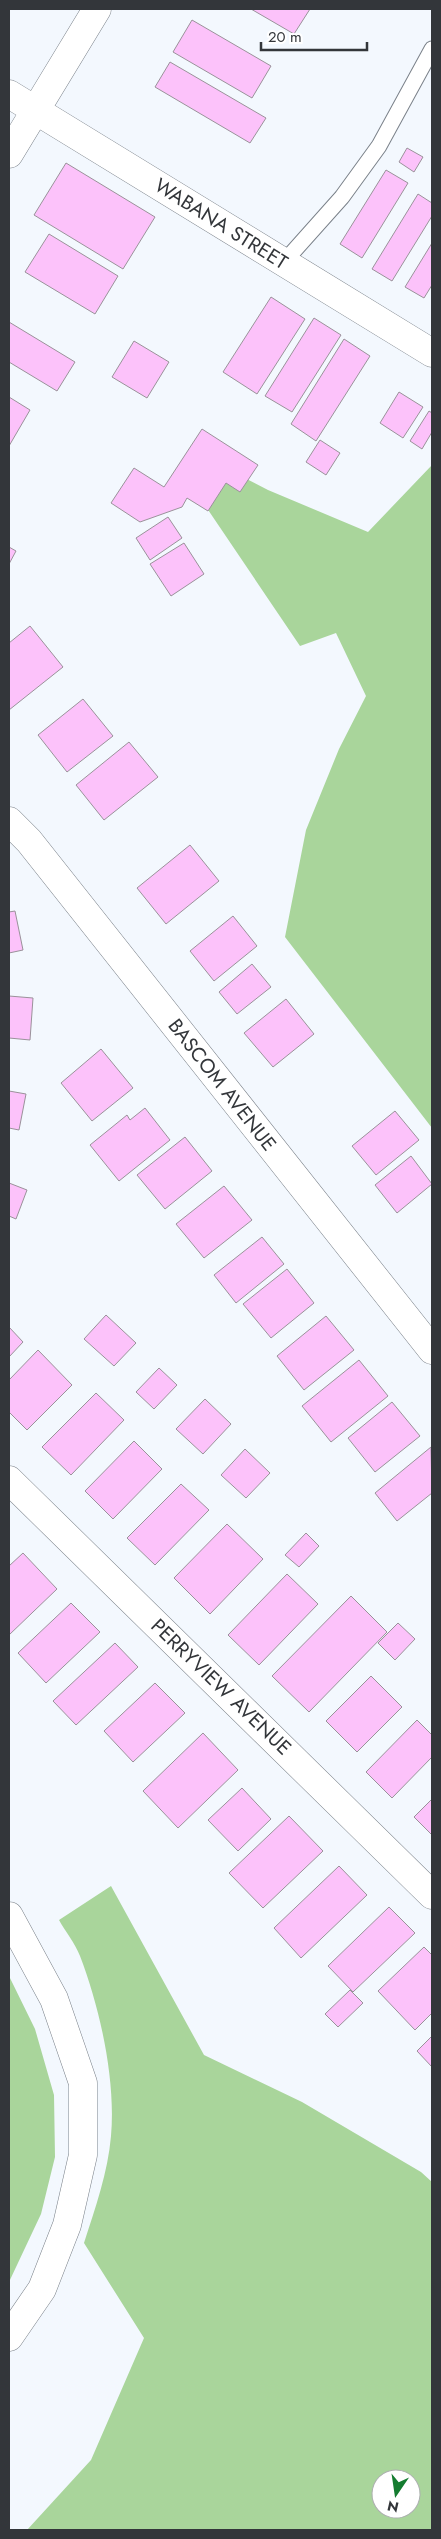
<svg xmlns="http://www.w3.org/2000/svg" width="441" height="2539" viewBox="0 0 441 2539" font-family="Jost,sans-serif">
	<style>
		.green { fill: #a9d59b; fill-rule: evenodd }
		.building { fill: #fcc2fa; stroke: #9a929a }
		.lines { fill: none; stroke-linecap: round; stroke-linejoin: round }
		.service-casing { stroke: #7a8189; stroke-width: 17 }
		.minor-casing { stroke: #7a8189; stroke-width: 29 }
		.primary-casing { stroke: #7a8189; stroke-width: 29 }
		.service { stroke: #fff; stroke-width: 15 }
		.minor { stroke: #fff; stroke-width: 28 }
		.primary { stroke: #fff; stroke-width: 28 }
		.labels { text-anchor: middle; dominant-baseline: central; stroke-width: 4; stroke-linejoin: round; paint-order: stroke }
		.street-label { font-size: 20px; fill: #33363a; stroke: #fff }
	</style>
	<rect width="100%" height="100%" fill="#f3f8fe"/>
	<path class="green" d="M432,465V1128L285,937L306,830L339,749L366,696L336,633L300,646L196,492L223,467L268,490L368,532Z
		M111,1886L204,2055L302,2102L421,2172L432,2182V2530H27L91,2460L144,2338L84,2243C95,2209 108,2172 111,2136C116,2080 100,2008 80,1956C75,1943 65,1931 59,1920ZM381,2479H411V2509H381Z
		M9,1976L35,2029L54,2095L55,2157L41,2214L9,2282Z"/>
	<path class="building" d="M251,9H310L294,34Z
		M192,20L271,66L252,98L173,52Z
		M170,62L266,118L250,143L155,87Z
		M407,148L423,157L414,172L399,162Z
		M66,163L155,217L123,269L34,215Z
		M386,170L408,183L362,258L340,244Z
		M418,194L432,203V216L392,281L372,269Z
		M49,234L118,276L95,314L25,272Z
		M432,243V285L424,298L405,287Z
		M271,297L305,319L257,394L223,372Z
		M314,318L341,335L292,412L265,396Z
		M9,322L75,362L57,391L9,362Z
		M344,339L370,356L316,441L291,424Z
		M134,341L169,362L147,398L112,377Z
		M399,392L423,407L403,438L380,423Z
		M9,397L30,410L9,446Z
		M429,411L432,413V432L422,449L410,441Z
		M202,429L258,465L240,492L226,483L208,511L187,498L182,507L140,522L111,503L134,468L164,487Z
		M320,440L340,453L326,475L306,462Z
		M168,517L182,538L150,560L136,538Z
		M184,543L204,574L171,596L150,564Z
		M9,547L16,551L9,564Z
		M30,626L63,667L9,710V643Z
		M83,699L113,736L67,772L38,735Z
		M129,742L158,777L104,820L76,785Z
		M190,845L219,881L166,924L137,888Z
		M15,911L23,950L9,953V912Z
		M233,916L257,946L214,981L190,951Z
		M252,964L271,987L237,1014L219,992Z
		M9,996L33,998L30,1040L9,1038Z
		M286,999L314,1034L273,1067L244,1033Z
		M101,1049L133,1088L92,1121L61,1083Z
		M9,1091L26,1094L19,1130L9,1128Z
		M145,1108L170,1140L119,1181L90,1145L127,1115L130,1120Z
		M395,1111L419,1140L376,1175L352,1146Z
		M185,1137L212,1171L165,1209L137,1175Z
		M411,1156L432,1184L397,1213L375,1185Z
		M9,1183L27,1190L16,1219L9,1216Z
		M224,1186L252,1220L204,1258L176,1224Z
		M262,1237L284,1264L236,1303L214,1275Z
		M287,1269L314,1303L271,1338L243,1304Z
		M106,1315L136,1343L114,1366L84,1339Z
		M326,1316L354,1350L304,1390L277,1356Z
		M9,1327L23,1342L9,1357Z
		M38,1350L72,1385L27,1430L9,1412V1380Z
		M359,1360L388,1396L331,1442L302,1406Z
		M159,1368L177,1385L154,1409L136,1392Z
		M96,1393L124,1420L71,1475L42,1447Z
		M205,1399L231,1424L203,1454L176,1429Z
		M392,1402L420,1436L375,1472L348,1438Z
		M134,1441L162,1469L113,1519L85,1491Z
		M431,1447L432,1493L397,1521L375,1493Z
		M245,1449L270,1473L246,1498L221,1475Z
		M181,1484L209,1510L155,1565L127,1538Z
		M227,1524L263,1559L210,1614L174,1578Z
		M306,1533L319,1546L299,1567L285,1555Z
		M23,1553L57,1589L9,1635V1566Z
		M287,1574L318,1604L259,1665L228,1635Z
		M351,1596L387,1632L309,1712L272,1676Z
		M71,1603L100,1632L46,1683L18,1653Z
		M398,1623L415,1639L395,1660L378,1643Z
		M115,1643L138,1667L76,1725L53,1701Z
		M371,1676L402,1707L357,1752L326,1721Z
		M155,1683L185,1713L133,1762L104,1731Z
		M417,1720L432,1735V1757L392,1798L366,1772Z
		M203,1733L238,1770L178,1828L143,1791Z
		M242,1788L271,1819L238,1851L208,1820Z
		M432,1799V1835L414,1817Z
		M289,1816L323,1851L263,1908L229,1873Z
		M339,1866L367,1895L301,1958L274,1928Z
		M389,1907L415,1933L353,1992L328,1966Z
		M424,1947L432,1955V2013L415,2030L378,1991Z
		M350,1990L363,2003L338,2027L325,2014Z
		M432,2036V2067L417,2051Z"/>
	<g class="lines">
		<defs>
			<path id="service" d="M284,262L342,197L379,146L432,49"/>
			<path id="minor" d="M9,94L432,353
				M9,154L97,9
				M9,1480L432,1895
				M9,1916L54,1999L83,2083V2155L67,2225L42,2289L9,2337"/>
			<path id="primary" d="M9,821L29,841L432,1350"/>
		</defs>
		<use href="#service" class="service-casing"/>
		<use href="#minor" class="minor-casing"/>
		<use href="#primary" class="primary-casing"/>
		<use href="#service" class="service"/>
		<use href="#minor" class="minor"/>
		<use href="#primary" class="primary"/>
	</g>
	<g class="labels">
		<g class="street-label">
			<text transform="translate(221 224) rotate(32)">WABANA STREET</text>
			<text transform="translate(222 1085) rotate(52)">BASCOM AVENUE</text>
			<text transform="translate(221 1687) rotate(44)">PERRYVIEW AVENUE</text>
		</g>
	</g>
	<rect width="441" height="2539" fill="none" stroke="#33363a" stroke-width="20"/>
	<g transform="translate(396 2494) rotate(193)"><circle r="24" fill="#ffffff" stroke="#adafb0"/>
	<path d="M0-4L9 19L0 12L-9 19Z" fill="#147c30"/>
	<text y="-8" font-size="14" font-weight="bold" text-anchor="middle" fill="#33363a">N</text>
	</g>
	<path d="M261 42v8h106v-8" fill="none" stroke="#33363a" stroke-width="2.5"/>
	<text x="268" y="42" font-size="15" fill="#33363a" stroke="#ffffff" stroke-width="4" paint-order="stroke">20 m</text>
</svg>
